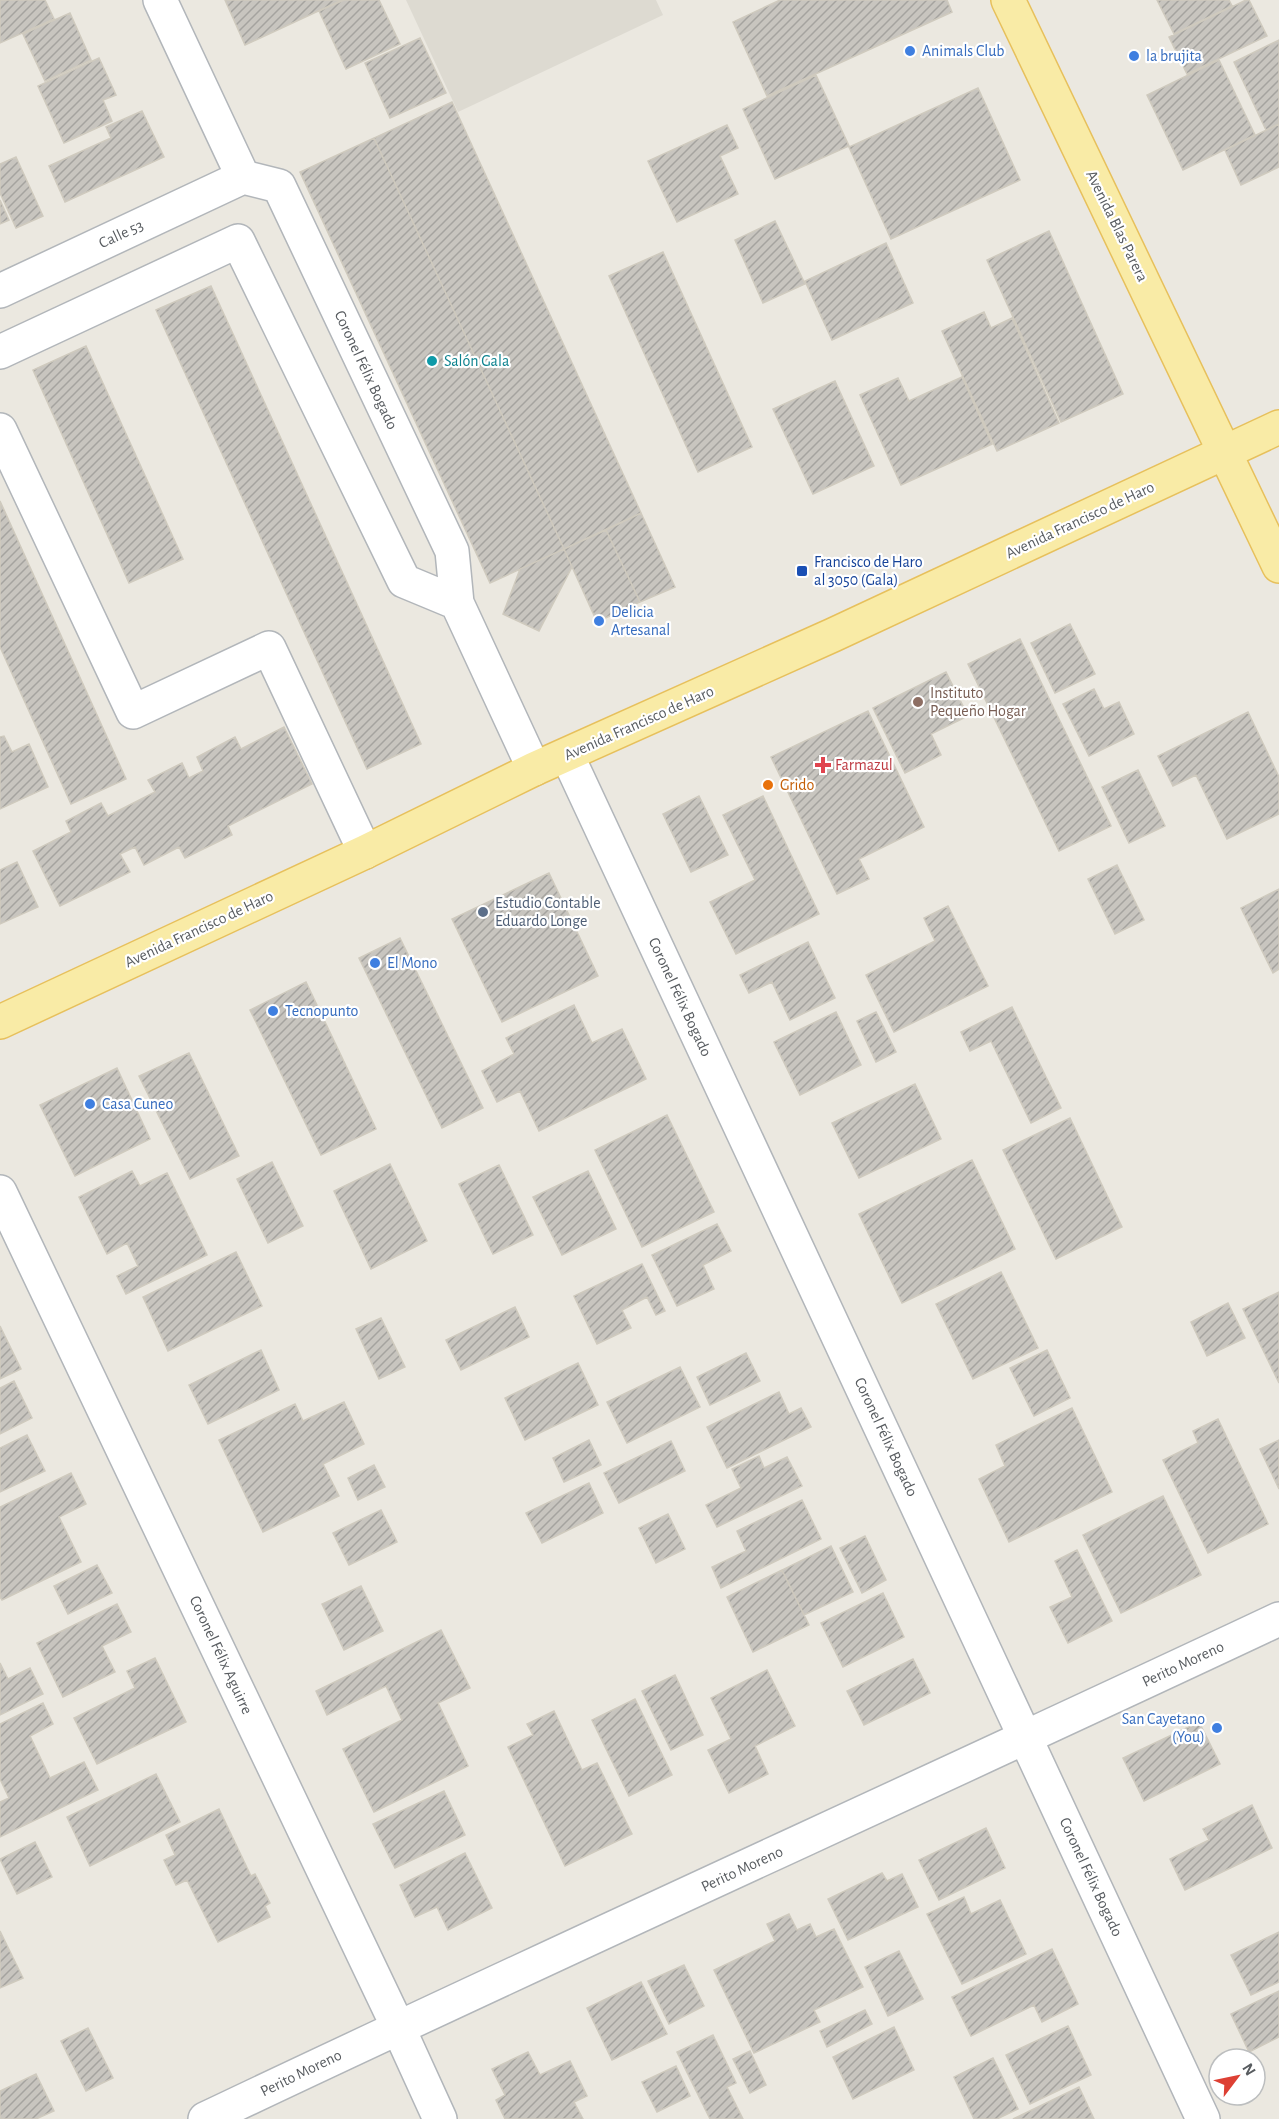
<svg xmlns="http://www.w3.org/2000/svg" width="1279" height="2119" viewBox="0 0 1279 2119" font-family="'Alegreya Sans',sans-serif">
	<style>
		.education { fill: #dddad1 }
		.building { fill: url(#building-hatch); stroke: #cfcabe; stroke-width: 1.5 }
		.lines { fill: none; stroke-linecap: round; stroke-linejoin: round }
		.minor-casing { stroke: #b2b6ba; stroke-width: 36 }
		.major-casing { stroke: #e7c05c; stroke-width: 36 }
		.minor { stroke: #fff; stroke-width: 33 }
		.major { stroke: #f9eba6; stroke-width: 33 }
		.shop-dot { fill: #3f7fe0; stroke: #fff; stroke-width: 2 }
		.culture-dot { fill: #0f9aa8; stroke: #fff; stroke-width: 2 }
		.transit-dot { fill: #1a4fb4; stroke: #fff; stroke-width: 2 }
		.education-dot { fill: #8d6e63; stroke: #fff; stroke-width: 2 }
		.health-dot { fill: #e0444e; stroke: #fff; stroke-width: 2 }
		.food-dot { fill: #e8710a; stroke: #fff; stroke-width: 2 }
		.service-dot { fill: #5c6f8a; stroke: #fff; stroke-width: 2 }
		.labels { text-anchor: middle; dominant-baseline: central; stroke-width: 4.5; stroke-linejoin: round; paint-order: stroke }
		.shop-label { font-size: 16px; fill: #366cbe; stroke: #fff; text-anchor: start }
		.street-label { font-size: 16px; fill: #585c60; stroke: #fff }
		.culture-label { font-size: 16px; fill: #0d838f; stroke: #fff; text-anchor: start }
		.transit-label { font-size: 16px; fill: #164399; stroke: #fff; text-anchor: start }
		.education-label { font-size: 16px; fill: #785e54; stroke: #fff; text-anchor: start }
		.health-label { font-size: 16px; fill: #be3a42; stroke: #fff; text-anchor: start }
		.food-label { font-size: 16px; fill: #c56008; stroke: #fff; text-anchor: start }
		.service-label { font-size: 16px; fill: #4e5e75; stroke: #fff; text-anchor: start }
	</style>
	<defs>
		<pattern id="building-hatch" width="6" height="6" patternUnits="userSpaceOnUse" patternTransform="scale(1.5)"><rect width="6" height="6" fill="#c8c5bf"/><path d="M-1 1l2-2M0 6l6-6M5 7l2-2" fill="none" stroke="#a5a39f"/></pattern>
	</defs>
	<rect width="100%" height="100%" fill="#ebe8e0"/>
	<path class="education" d="M406,0H656L663,15L458,112Z"/>
	<path class="building" d="M0,0H45L54,19L0,43Z
		M225,0H342L245,45Z
		M344,0H379L400,44L346,69L319,11Z
		M780,0H947L952,12L767,96L733,22Z
		M1157,0H1229L1232,6L1174,34Z
		M1246,0H1249L1267,36L1187,74L1169,37Z
		M70,13L91,60L45,81L23,34Z
		M420,38L446,93L390,118L365,63Z
		M1279,40V124L1266,130L1234,62Z
		M99,58L116,95L103,100L112,121L64,143L38,86Z
		M1219,60L1255,135L1183,170L1147,95Z
		M816,75L849,146L775,179L743,109Z
		M978,88L1020,180L891,239L849,147Z
		M452,102L641,513L564,549L374,138Z
		M142,111L164,157L65,202L49,166L111,138L106,127Z
		M1279,124V167L1241,185L1225,150Z
		M727,125L738,148L720,156L738,194L677,222L648,161Z
		M374,138L564,549L490,583L300,172Z
		M16,157L43,216L16,228L0,193V164Z
		M0,200L9,220L0,224Z
		M775,221L805,284L763,303L735,240Z
		M1049,231L1123,394L1061,422L987,260Z
		M886,243L913,303L832,340L805,281Z
		M663,252L752,447L698,472L609,276Z
		M211,286L421,744L367,769L156,310Z
		M984,312L991,328L1012,318L1059,423L997,451L942,331Z
		M86,346L183,559L129,583L33,370Z
		M962,377L992,444L901,485L860,395L898,378L909,401Z
		M835,381L874,466L813,494L773,409Z
		M0,501L126,779L71,804L0,647Z
		M641,513L675,587L640,602L606,530Z
		M606,530L640,602L597,622L564,549Z
		M564,549L572,567L539,631L503,614L520,569Z
		M1070,624L1095,674L1055,693L1031,643Z
		M1020,639L1111,826L1059,851L968,664Z
		M946,672L968,716L931,734L941,755L905,773L873,708Z
		M1094,689L1104,709L1119,702L1134,734L1089,756L1063,704Z
		M868,711L924,827L859,859L869,879L837,894L771,757Z
		M1248,712L1279,777V814L1227,839L1196,775L1173,786L1158,756Z
		M284,727L312,784L228,826L232,835L185,858L179,847L144,865L135,847L120,854L130,872L60,906L33,851L71,832L66,821L101,803L108,816L155,792L148,780L182,763L189,778L203,771L197,757L235,737L241,749Z
		M4,736L12,752L29,744L48,787L0,809V737Z
		M1138,770L1165,826L1129,843L1102,787Z
		M699,796L728,855L691,872L663,814Z
		M763,796L819,914L736,954L710,902L755,880L723,815Z
		M17,862L38,907L0,924V870Z
		M1117,865L1144,920L1115,934L1088,879Z
		M549,873L598,976L502,1022L452,919Z
		M1279,889V969L1273,973L1241,908Z
		M948,906L988,986L894,1032L866,975L935,941L924,918Z
		M400,938L483,1108L442,1128L359,958Z
		M808,942L835,998L790,1020L772,982L749,993L740,975Z
		M306,982L376,1129L321,1155L250,1010Z
		M574,1005L592,1043L622,1029L646,1079L539,1131L520,1091L497,1102L482,1071L514,1054L506,1038Z
		M1012,1007L1061,1108L1031,1123L991,1041L970,1051L961,1032Z
		M836,1012L861,1065L800,1095L774,1042Z
		M876,1012L896,1052L876,1062L857,1021Z
		M189,1053L239,1156L190,1179L139,1076Z
		M117,1068L150,1139L75,1176L40,1105Z
		M915,1084L941,1139L859,1178L832,1123Z
		M667,1115L714,1212L642,1247L595,1150Z
		M1070,1118L1122,1227L1056,1259L1003,1150Z
		M972,1160L1015,1249L902,1303L859,1214Z
		M272,1162L303,1226L268,1243L237,1179Z
		M390,1164L427,1241L371,1269L334,1191Z
		M499,1165L533,1235L493,1254L459,1184Z
		M132,1171L140,1186L167,1173L207,1255L126,1294L117,1276L138,1266L127,1243L107,1254L79,1197Z
		M588,1171L616,1229L562,1255L533,1197Z
		M717,1224L731,1251L703,1265L714,1289L677,1306L652,1255Z
		M236,1252L262,1306L168,1351L143,1297Z
		M642,1264L665,1311L656,1315L647,1297L622,1310L631,1328L597,1344L574,1296Z
		M1001,1272L1038,1348L973,1379L936,1304Z
		M1279,1292V1383L1243,1309Z
		M1228,1303L1245,1338L1207,1356L1191,1322Z
		M515,1307L529,1337L461,1370L446,1340Z
		M381,1318L405,1367L379,1379L356,1329Z
		M0,1326L21,1369L0,1379Z
		M261,1350L279,1390L208,1424L189,1385Z
		M1047,1350L1070,1398L1034,1416L1010,1368Z
		M746,1353L760,1381L710,1405L697,1377Z
		M578,1363L598,1405L525,1440L505,1398Z
		M680,1367L700,1407L627,1443L607,1402Z
		M14,1381L32,1418L0,1434V1388Z
		M779,1392L789,1414L801,1408L811,1427L727,1468L707,1427Z
		M344,1402L364,1444L323,1464L339,1496L263,1532L219,1440L295,1404L303,1421Z
		M1072,1408L1112,1492L1009,1542L979,1479L1005,1466L996,1445Z
		M1218,1419L1268,1524L1208,1553L1163,1460L1198,1443L1193,1431Z
		M27,1435L45,1471L0,1492V1448Z
		M589,1440L601,1465L564,1482L553,1458Z
		M1279,1440V1489L1260,1449Z
		M671,1441L685,1471L619,1503L604,1473Z
		M759,1456L764,1468L787,1457L802,1486L717,1527L706,1505L741,1488L732,1469Z
		M374,1465L385,1487L358,1500L348,1478Z
		M71,1473L86,1504L59,1517L81,1562L2,1600L0,1597V1507Z
		M589,1483L603,1513L542,1543L526,1513Z
		M1163,1496L1201,1575L1121,1613L1083,1535Z
		M802,1500L821,1539L721,1588L712,1567L746,1551L737,1531Z
		M381,1510L397,1542L349,1565L333,1533Z
		M668,1514L685,1549L656,1563L639,1528Z
		M865,1536L886,1580L862,1593L840,1548Z
		M831,1546L853,1592L804,1615L782,1570Z
		M1077,1550L1112,1621L1068,1643L1050,1607L1072,1597L1055,1561Z
		M97,1565L112,1593L68,1614L54,1586Z
		M782,1570L809,1625L753,1652L727,1597Z
		M361,1586L383,1631L344,1650L322,1604Z
		M883,1593L904,1637L843,1667L821,1623Z
		M117,1604L131,1632L102,1646L115,1672L63,1697L37,1643Z
		M441,1630L470,1688L438,1703L468,1766L374,1812L343,1749L402,1720L386,1686L327,1715L316,1691Z
		M155,1658L186,1722L97,1764L74,1718L135,1688L127,1671Z
		M913,1659L930,1693L864,1725L847,1691Z
		M0,1663L8,1679L30,1668L43,1694L0,1715Z
		M767,1670L795,1726L755,1746L768,1774L729,1793L708,1750L731,1739L711,1698Z
		M675,1675L703,1735L671,1750L642,1691Z
		M635,1699L672,1775L629,1796L592,1720Z
		M43,1703L53,1724L30,1736L50,1778L84,1762L98,1790L0,1837V1802L9,1798L0,1779V1724Z
		M554,1711L582,1770L597,1763L632,1834L565,1866L508,1747L533,1735L527,1724Z
		M1199,1722L1220,1764L1144,1801L1123,1758Z
		M156,1774L180,1822L90,1866L67,1817Z
		M444,1791L465,1835L395,1868L373,1824Z
		M1252,1805L1272,1848L1185,1890L1170,1859L1209,1840L1203,1829Z
		M219,1809L251,1876L255,1874L270,1903L265,1906L270,1917L218,1942L187,1880L176,1885L164,1860L175,1855L166,1835Z
		M986,1828L1005,1868L939,1900L919,1860Z
		M35,1842L52,1877L17,1894L0,1859Z
		M465,1853L492,1908L448,1930L437,1907L415,1917L400,1885Z
		M882,1873L887,1881L902,1874L918,1907L848,1940L828,1899Z
		M964,1897L971,1914L1000,1900L1026,1954L962,1984L927,1914Z
		M789,1914L797,1930L810,1924L816,1937L834,1929L863,1987L814,2010L820,2022L754,2053L714,1970L775,1941L767,1924Z
		M0,1931L23,1978L0,1988Z
		M1279,1932V1982L1251,1995L1231,1955Z
		M1052,1949L1078,2004L1042,2022L1034,2005L971,2036L952,1997Z
		M899,1951L923,1999L888,2016L865,1967Z
		M684,1965L704,2006L669,2024L648,1981Z
		M641,1982L667,2034L612,2060L587,2008Z
		M1279,1991V2037L1249,2052L1231,2014Z
		M865,2010L872,2024L827,2047L820,2031Z
		M1068,2026L1091,2075L1030,2104L1006,2055Z
		M894,2027L914,2070L853,2099L833,2057Z
		M88,2028L113,2078L86,2091L61,2041Z
		M713,2035L736,2083L727,2087L743,2119H710L677,2052Z
		M750,2051L766,2085L750,2093L733,2059Z
		M528,2052L540,2075L570,2061L587,2096L574,2102L583,2119H505L496,2100L505,2095L492,2069Z
		M993,2058L1018,2109L997,2119H974L954,2077Z
		M676,2066L690,2096L657,2112L642,2082Z
		M36,2074L54,2111L36,2119H0V2091Z
		M1079,2087L1094,2119H1013Z"/>
	<g class="lines">
		<defs>
			<path id="minor" d="M160,0L243,177
				M243,177L279,186L452,551L457,603L534,769
				M0,291L243,177
				M0,352L238,241L404,581L457,603
				M0,430L133,712L269,648L365,852
				M567,755L1203,2119
				M0,1192L398,2027L440,2119
				M205,2119C562,1949 922,1787 1279,1619"/>
			<path id="major" d="M1008,0L1279,566
				M0,1022L365,852L534,769L833,635L1279,427"/>
		</defs>
		<use href="#minor" class="minor-casing"/>
		<use href="#major" class="major-casing"/>
		<use href="#minor" class="minor"/>
		<use href="#major" class="major"/>
	</g>
	<g class="shop-dot">
		<circle cx="910" cy="51" r="6"/>
		<circle cx="1134" cy="56" r="6"/>
		<circle cx="599" cy="621" r="6"/>
		<circle cx="375" cy="963" r="6"/>
		<circle cx="273" cy="1011" r="6"/>
		<circle cx="90" cy="1104" r="6"/>
		<circle cx="1217" cy="1728" r="6"/>
	</g>
	<circle class="culture-dot" cx="432" cy="361" r="6"/>
	<rect class="transit-dot" x="796" y="565" width="12" height="12" rx="3"/>
	<circle class="education-dot" cx="918" cy="702" r="6"/>
	<path class="health-dot" d="M820 756h6v6h6v6h-6v6h-6v-6h-6v-6h6z"/>
	<circle class="food-dot" cx="768" cy="785" r="6"/>
	<circle class="service-dot" cx="483" cy="912" r="6"/>
	<g class="labels">
		<g class="shop-label">
			<text x="922" y="51">Animals Club</text>
			<text x="1146" y="56">la brujita</text>
			<text x="611" y="612">Delicia<tspan x="611" dy="18">Artesanal</tspan></text>
			<text x="387" y="963">El Mono</text>
			<text x="285" y="1011">Tecnopunto</text>
			<text x="102" y="1104">Casa Cuneo</text>
			<text x="1205" y="1719" text-anchor="end">San Cayetano<tspan x="1205" dy="18">(You)</tspan></text>
		</g>
		<g class="street-label">
			<text transform="translate(1117 226) rotate(64)">Avenida Blas Parera</text>
			<text transform="translate(121 234) rotate(-25)">Calle 53</text>
			<text transform="translate(366 370) rotate(65)">Coronel Félix Bogado</text>
			<text transform="translate(1080 520) rotate(-25)">Avenida Francisco de Haro</text>
			<text transform="translate(639 723) rotate(-24)">Avenida Francisco de Haro</text>
			<text transform="translate(199 929) rotate(-25)">Avenida Francisco de Haro</text>
			<text transform="translate(680 997) rotate(65)">Coronel Félix Bogado</text>
			<text transform="translate(886 1437) rotate(65)">Coronel Félix Bogado</text>
			<text transform="translate(221 1655) rotate(65)">Coronel Félix Aguirre</text>
			<text transform="translate(1183 1664) rotate(-25)">Perito Moreno</text>
			<text transform="translate(742 1869) rotate(-25)">Perito Moreno</text>
			<text transform="translate(1091 1877) rotate(65)">Coronel Félix Bogado</text>
			<text transform="translate(301 2073) rotate(-26)">Perito Moreno</text>
		</g>
		<g class="culture-label">
			<text x="444" y="361">Salón Gala</text>
		</g>
		<g class="transit-label">
			<text x="814" y="562">Francisco de Haro<tspan x="814" dy="18">al 3050 (Gala)</tspan></text>
		</g>
		<g class="education-label">
			<text x="930" y="693">Instituto<tspan x="930" dy="18">Pequeño Hogar</tspan></text>
		</g>
		<g class="health-label">
			<text x="835" y="765">Farmazul</text>
		</g>
		<g class="food-label">
			<text x="780" y="785">Grido</text>
		</g>
		<g class="service-label">
			<text x="495" y="903">Estudio Contable<tspan x="495" dy="18">Eduardo Longe</tspan></text>
		</g>
	</g>
	<g transform="translate(1237 2077) rotate(58)"><circle r="28" fill="#ffffff" stroke="#bcbebf" stroke-width="1.5"/>
	<path d="M0-4.5L10 22L0 15L-10 22Z" fill="#dd4034"/>
	<text y="-9" font-size="16" font-weight="bold" text-anchor="middle" fill="#585c60">N</text>
	</g>
</svg>
